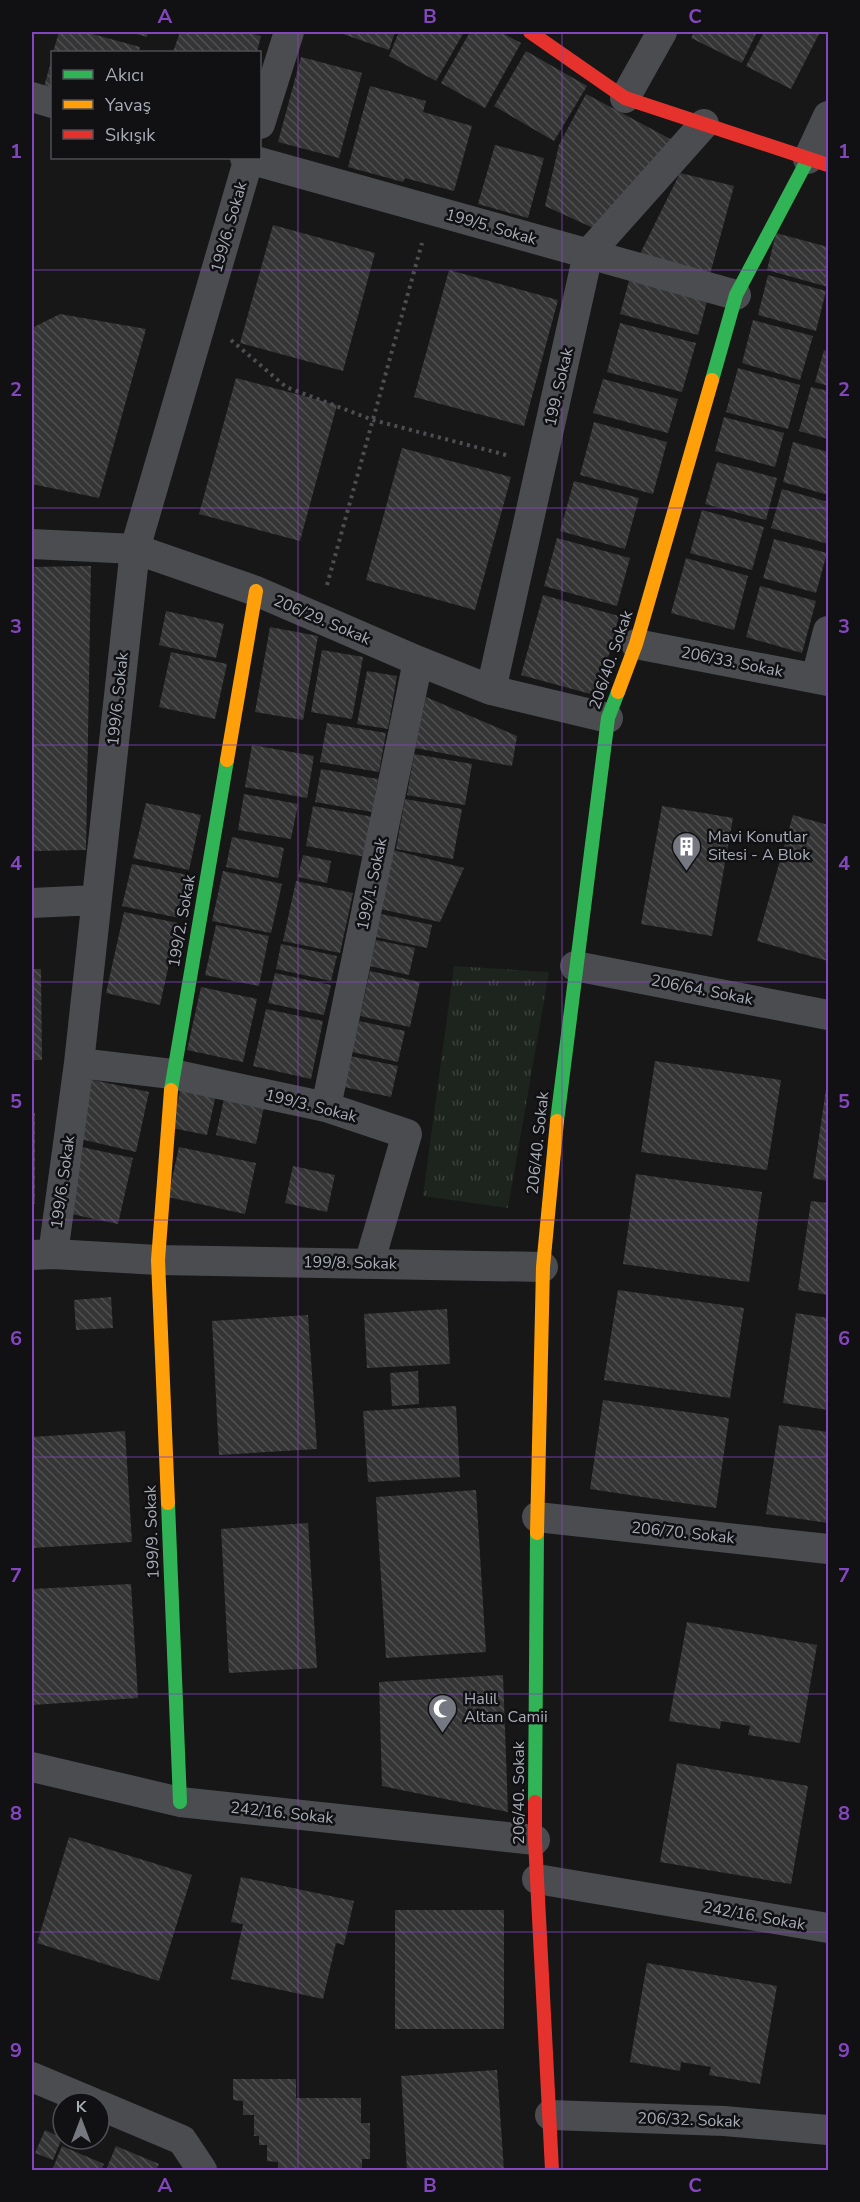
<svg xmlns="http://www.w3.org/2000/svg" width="860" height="2202" viewBox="0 0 860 2202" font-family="'Nunito Sans',sans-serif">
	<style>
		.park { fill: url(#park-tufts) }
		.building { fill: url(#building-back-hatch) }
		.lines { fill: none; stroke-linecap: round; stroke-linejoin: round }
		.path { stroke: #4d4e52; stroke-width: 4; stroke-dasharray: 3 4.5; stroke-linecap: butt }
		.street { stroke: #4b4c50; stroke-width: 30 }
		.fast { stroke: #30b455; stroke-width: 14 }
		.slow { stroke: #ff9f0a; stroke-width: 14 }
		.jam { stroke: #e5322d; stroke-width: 14 }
		.grid { fill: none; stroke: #8446be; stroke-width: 1.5; stroke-opacity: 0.55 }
		.labels { text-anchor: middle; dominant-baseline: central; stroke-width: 5; stroke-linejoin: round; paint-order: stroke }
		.street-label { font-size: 16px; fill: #a8adb8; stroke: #111113 }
		.poi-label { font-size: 16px; fill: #a8adb8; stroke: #111113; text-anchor: start }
		.neatline { fill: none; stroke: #8446be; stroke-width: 2 }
		.grid-label { font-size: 20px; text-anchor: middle; font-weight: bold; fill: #8446be }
	</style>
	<defs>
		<pattern id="park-tufts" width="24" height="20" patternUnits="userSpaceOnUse" patternTransform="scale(1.5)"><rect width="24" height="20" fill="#1d241e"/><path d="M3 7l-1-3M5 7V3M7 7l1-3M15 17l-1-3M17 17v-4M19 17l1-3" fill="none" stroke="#3b413d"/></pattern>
		<pattern id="building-back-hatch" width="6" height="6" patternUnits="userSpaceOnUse" patternTransform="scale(1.5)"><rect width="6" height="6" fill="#353536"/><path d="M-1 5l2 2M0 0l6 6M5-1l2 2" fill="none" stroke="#4f5051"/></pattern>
	</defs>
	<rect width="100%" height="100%" fill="#171717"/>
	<path class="park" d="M454,966L549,972L508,1208L423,1196Z"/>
	<path class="building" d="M59,32H85L140,47L139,52H53Z
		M129,32H148L147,37Z
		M180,32H246L261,36L257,52H173Z
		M337,32H395L389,50Z
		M399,32H464L436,81L389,56Z
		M470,32H500L521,43L485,108L441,83Z
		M694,32H757L742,63L691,38Z
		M764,32H820L791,89L746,66Z
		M526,51L587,86L554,141L494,106Z
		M301,57L362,73L339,158L278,142Z
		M52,58V93L43,90Z
		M370,86L426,101L423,112L472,126L454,191L405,178L403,182L348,167Z
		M586,94L676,142L602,232L545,206L559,145Z
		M495,145L544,158L528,218L478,204Z
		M680,173L734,186L709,278L638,258Z
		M273,225L375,253L343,371L240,343Z
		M776,233L828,247V287L767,270Z
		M449,270L558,300L524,426L414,397Z
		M768,275L826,291L816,331L758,315Z
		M630,277L708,298L698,335L620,314Z
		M60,314L146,329L99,498L32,484V328Z
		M753,320L813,336L800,380L742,363Z
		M620,323L696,343L682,392L607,372Z
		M824,350L828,352V386L815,382Z
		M738,368L800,385L788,429L726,412Z
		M236,378L337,405L300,541L199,514Z
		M603,379L678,399L668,433L593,413Z
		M811,387L828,391V439L799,431Z
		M724,417L784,433L775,467L715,451Z
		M594,422L667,442L653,494L580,475Z
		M793,442L828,452V495L783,482Z
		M402,448L511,477L475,610L366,580Z
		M717,462L777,478L766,520L705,504Z
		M574,481L639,498L625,549L560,531Z
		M782,489L828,502V544L771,528Z
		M702,510L764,527L752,570L690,553Z
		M557,538L630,558L617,606L544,586Z
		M774,539L827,553L816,593L763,578Z
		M686,558L748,576L734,630L671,613Z
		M91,566L86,850L32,851V567Z
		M760,586L816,601L802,653L746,637Z
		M543,595L619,616L598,696L521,675Z
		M166,611L224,624L216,658L159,645Z
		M270,627L318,636L303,720L255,712Z
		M322,650L363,657L352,719L311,712Z
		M171,652L227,664L215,719L159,707Z
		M367,671L397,676L388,729L357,724Z
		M426,697L517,736L512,766L415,748Z
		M327,723L386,733L379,772L320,762Z
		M252,745L314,756L307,798L245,787Z
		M414,754L472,764L465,805L407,795Z
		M321,769L378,779L372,812L315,802Z
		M244,794L298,804L291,839L238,830Z
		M405,799L462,809L453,859L396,849Z
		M146,803L201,815L189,870L133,858Z
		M313,806L373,817L366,857L306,846Z
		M662,806L733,818L712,936L641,924Z
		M793,815L828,825V961L757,941Z
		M232,837L284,848L278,878L226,867Z
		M393,850L464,868L440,922L380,909Z
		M303,855L331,861L327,883L298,877Z
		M132,864L188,875L179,918L122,906Z
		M223,871L282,884L271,933L212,921Z
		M296,881L353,893L340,953L283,941Z
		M124,912L178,923L160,1005L106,993Z
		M381,914L432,925L427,948L376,937Z
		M216,925L269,936L259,986L205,975Z
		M376,940L415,948L409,975L370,966Z
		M281,944L337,956L331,981L276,969Z
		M32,969H41L42,1060H32Z
		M370,971L420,982L410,1027L360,1016Z
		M275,973L331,985L324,1015L268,1003Z
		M201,987L257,999L243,1062L187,1050Z
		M266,1009L323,1021L311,1079L253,1066Z
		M359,1021L405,1031L398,1062L352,1052Z
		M350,1056L398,1066L391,1097L344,1087Z
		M655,1061L781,1080L767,1170L641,1152Z
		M89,1079L149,1092L136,1152L76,1138Z
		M182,1082L217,1090L207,1135L172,1128Z
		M826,1089H828V1181L813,1178Z
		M225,1094L265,1102L256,1144L216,1135Z
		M32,1113H35V1204H32Z
		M77,1146L133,1158L118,1224L62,1212Z
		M179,1147L256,1163L245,1214L168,1197Z
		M293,1166L335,1175L327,1212L285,1203Z
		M636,1174L762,1192L749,1282L623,1264Z
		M811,1201L828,1203V1295L798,1290Z
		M618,1290L744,1308L730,1398L604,1380Z
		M111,1297L113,1328L76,1330L74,1300Z
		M447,1309L450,1364L367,1368L364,1314Z
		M796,1313L828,1318V1410L783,1403Z
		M308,1315L317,1449L219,1455L212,1321Z
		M418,1371L419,1404L392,1406L390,1373Z
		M603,1400L729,1418L716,1508L590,1489Z
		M456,1406L460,1477L368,1482L363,1411Z
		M779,1425L828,1432V1523L766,1514Z
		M125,1431L132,1542L32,1548V1437Z
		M476,1490L486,1652L386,1658L376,1497Z
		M308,1523L317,1668L229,1673L221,1529Z
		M131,1584L138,1698L32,1705V1589Z
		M687,1622L817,1645L800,1743L748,1735L750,1726L721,1721L720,1729L669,1721Z
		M503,1675L508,1812L382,1786L379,1682Z
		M677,1763L808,1786L791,1884L660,1862Z
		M69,1837L192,1875L159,1981L37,1943Z
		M241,1877L354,1901L344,1945L336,1943L323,1999L231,1979L243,1924L231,1922Z
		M395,1910H504V2029H395Z
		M647,1963L777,1986L760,2084L709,2075L711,2067L681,2062L680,2071L630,2062Z
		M497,2070L504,2170H407L401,2076Z
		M233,2079H296V2098H361V2123H370V2159H362V2170H278V2162L267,2161V2145H259V2136H254V2115H243V2101L233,2100Z
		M45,2130L62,2138L53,2160L35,2153Z
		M62,2146L104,2164L101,2170H52Z
		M116,2146L159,2164L156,2170H106Z"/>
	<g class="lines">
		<path class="path" d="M231,340L286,387L373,420L510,456
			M327,585L422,243"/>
		<path class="street" d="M32,97L52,103
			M625,98L662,32
			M260,124L289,32
			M245,158L736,295
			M808,159L828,116
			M32,544L135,549L256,591L418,661L491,690L608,718
			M636,644L828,681
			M816,678L828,631
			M491,690L588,254L704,124
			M32,903L96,900
			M575,966L828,1015
			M79,1063L172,1074L326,1107L407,1134L369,1264
			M326,1107L418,661
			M53,1254L79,1063L135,549L249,158
			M32,1255L53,1254L158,1260L543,1267
			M537,1517L828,1549
			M32,1767L180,1802L535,1840
			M537,1879L828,1928
			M32,2077L94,2103
			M99,2105L182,2140L202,2170
			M550,2115L724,2121L828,2130"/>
		<path class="fast" d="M712,380L736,295L808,159
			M171,1090L227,760
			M557,1121L608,718L618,692
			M168,1503L180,1802
			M535,1802L537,1533"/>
		<path class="slow" d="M618,692L636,644L712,380
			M227,760L256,591
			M168,1503L158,1260L171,1090
			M537,1533L543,1267L557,1121"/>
		<path class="jam" d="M530,32L625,98L828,165
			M535,1802V1840L552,2170"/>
	</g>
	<path class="grid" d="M298,32V2170M562,32V2170M32,270H828M32,508H828M32,745H828M32,982H828M32,1220H828M32,1457H828M32,1694H828M32,1932H828"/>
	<defs>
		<symbol id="building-pin" viewBox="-11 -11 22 30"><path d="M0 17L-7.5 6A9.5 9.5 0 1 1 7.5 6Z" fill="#757880" stroke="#111113"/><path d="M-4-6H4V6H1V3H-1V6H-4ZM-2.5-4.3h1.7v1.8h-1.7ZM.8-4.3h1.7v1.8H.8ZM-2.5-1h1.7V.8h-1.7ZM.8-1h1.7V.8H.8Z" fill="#fff"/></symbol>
		<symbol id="mosque-pin" viewBox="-11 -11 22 30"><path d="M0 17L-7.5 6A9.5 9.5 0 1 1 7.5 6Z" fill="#757880" stroke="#111113"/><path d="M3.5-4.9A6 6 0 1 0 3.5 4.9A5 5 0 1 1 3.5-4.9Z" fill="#fff"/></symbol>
	</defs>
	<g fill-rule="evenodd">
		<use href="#building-pin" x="670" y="830" width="33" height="45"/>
		<use href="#mosque-pin" x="426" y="1692" width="33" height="45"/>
	</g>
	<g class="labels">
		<g class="street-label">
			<text transform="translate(229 227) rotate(-74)">199/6. Sokak</text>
			<text transform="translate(491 227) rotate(16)">199/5. Sokak</text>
			<text transform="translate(559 387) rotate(-77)">199. Sokak</text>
			<text transform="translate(322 620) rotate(23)">206/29. Sokak</text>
			<text transform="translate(611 660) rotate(-71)">206/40. Sokak</text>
			<text transform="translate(732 662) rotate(11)">206/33. Sokak</text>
			<text transform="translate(118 699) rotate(-84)">199/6. Sokak</text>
			<text transform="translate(372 884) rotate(-78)">199/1. Sokak</text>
			<text transform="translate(182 921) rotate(-80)">199/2. Sokak</text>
			<text transform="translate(702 990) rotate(11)">206/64. Sokak</text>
			<text transform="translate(311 1106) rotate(14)">199/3. Sokak</text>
			<text transform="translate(538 1143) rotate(-84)">206/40. Sokak</text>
			<text transform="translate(63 1182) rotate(-82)">199/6. Sokak</text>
			<text transform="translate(350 1263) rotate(1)">199/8. Sokak</text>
			<text transform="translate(152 1532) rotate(-92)">199/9. Sokak</text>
			<text transform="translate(683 1533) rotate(6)">206/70. Sokak</text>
			<text transform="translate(519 1793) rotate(-90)">206/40. Sokak</text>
			<text transform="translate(282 1813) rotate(6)">242/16. Sokak</text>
			<text transform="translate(754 1916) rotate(10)">242/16. Sokak</text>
			<text transform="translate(689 2120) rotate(2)">206/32. Sokak</text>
		</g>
		<g class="poi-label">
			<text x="708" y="837">Mavi Konutlar<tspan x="708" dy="18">Sitesi - A Blok</tspan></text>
			<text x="464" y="1699">Halil<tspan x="464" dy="18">Altan Camii</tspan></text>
		</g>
	</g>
	<rect width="860" height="2202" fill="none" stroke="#111113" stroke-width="66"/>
	<rect x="51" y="51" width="210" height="108" fill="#111113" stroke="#4d4f55" stroke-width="1.5"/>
	<rect x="63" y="70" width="30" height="9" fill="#30b455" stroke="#4d4f55" stroke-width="1.5"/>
	<text x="105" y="81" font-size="18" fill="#a8adb8">Akıcı</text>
	<rect x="63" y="100" width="30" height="9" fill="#ff9f0a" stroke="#4d4f55" stroke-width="1.5"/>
	<text x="105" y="111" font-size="18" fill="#a8adb8">Yavaş</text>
	<rect x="63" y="130" width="30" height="9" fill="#e5322d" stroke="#4d4f55" stroke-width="1.5"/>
	<text x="105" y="141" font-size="18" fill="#a8adb8">Sıkışık</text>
	<g transform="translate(81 2121)"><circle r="28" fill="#111113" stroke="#4d4f55" stroke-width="1.5"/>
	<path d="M0-4.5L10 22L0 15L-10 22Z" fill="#757880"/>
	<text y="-9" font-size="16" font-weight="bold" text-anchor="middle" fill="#a8adb8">K</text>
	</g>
	<rect x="33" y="33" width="794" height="2136" class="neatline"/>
	<g class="grid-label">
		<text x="165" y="23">A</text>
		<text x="430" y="23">B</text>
		<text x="695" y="23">C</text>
		<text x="16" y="158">1</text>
		<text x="844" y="158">1</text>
		<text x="16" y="396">2</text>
		<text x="844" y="396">2</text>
		<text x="16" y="633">3</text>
		<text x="844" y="633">3</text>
		<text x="16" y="870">4</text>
		<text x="844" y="870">4</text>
		<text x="16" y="1108">5</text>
		<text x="844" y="1108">5</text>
		<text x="16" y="1345">6</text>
		<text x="844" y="1345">6</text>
		<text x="16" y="1582">7</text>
		<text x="844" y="1582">7</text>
		<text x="16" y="1820">8</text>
		<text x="844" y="1820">8</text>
		<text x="16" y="2057">9</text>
		<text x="844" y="2057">9</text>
		<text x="165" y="2192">A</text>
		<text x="430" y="2192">B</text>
		<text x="695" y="2192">C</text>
	</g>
</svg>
